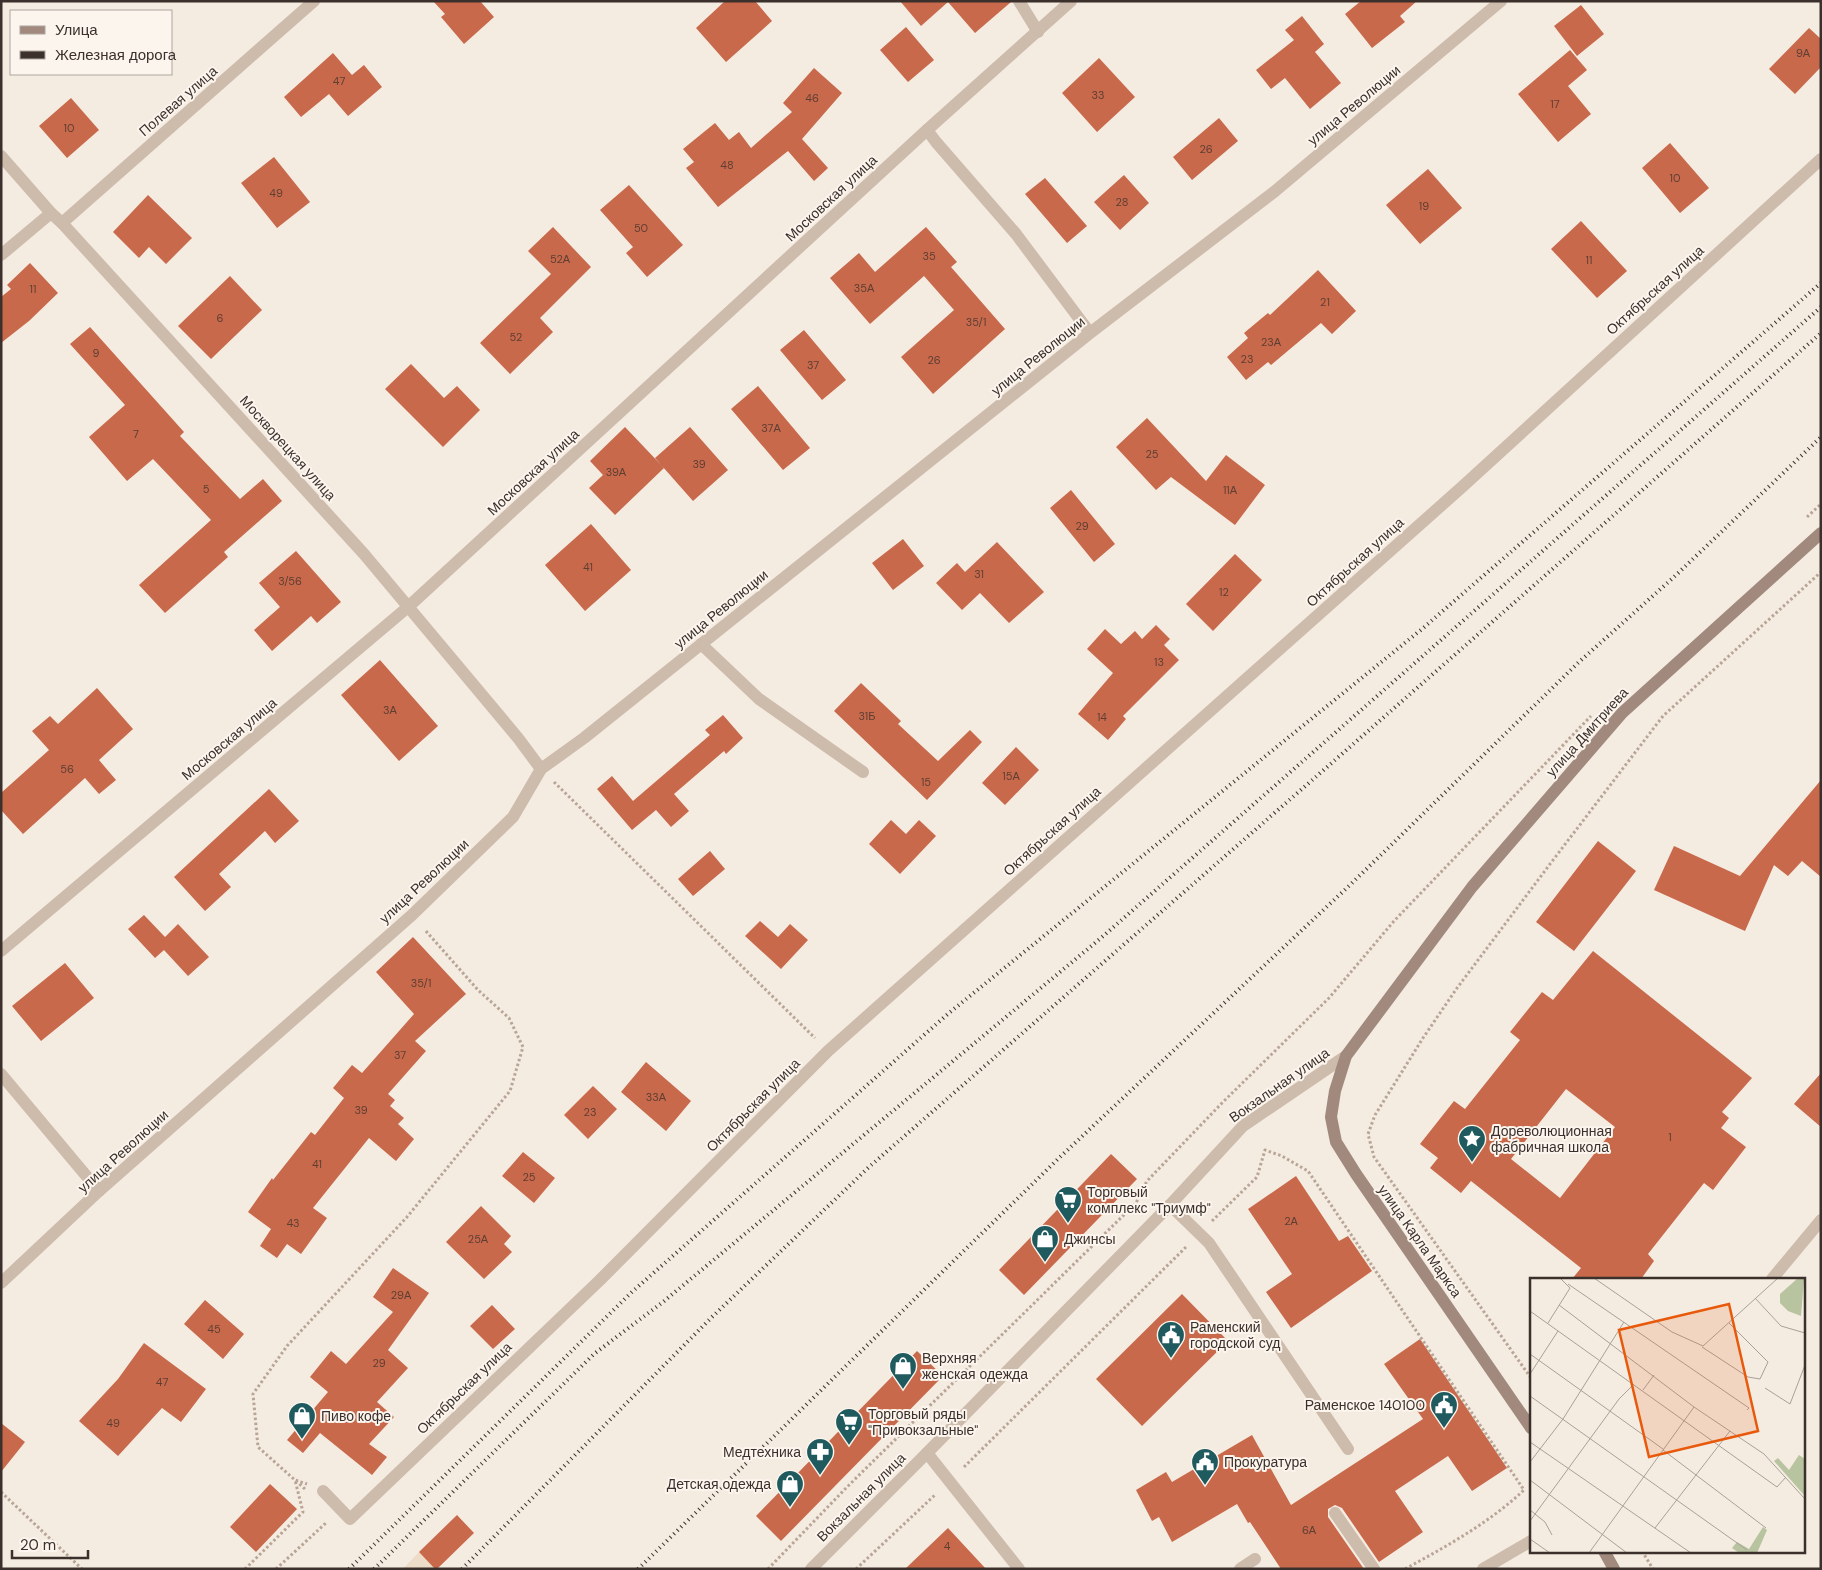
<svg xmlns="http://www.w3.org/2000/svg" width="1822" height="1570" viewBox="0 0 1822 1570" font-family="'DM Sans',sans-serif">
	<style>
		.plaza { fill: #ecdcc8 }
		.building { fill: #c8694b; fill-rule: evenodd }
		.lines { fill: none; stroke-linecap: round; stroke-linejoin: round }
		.path { stroke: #b9a596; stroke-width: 3; stroke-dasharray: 2.5 2.5; stroke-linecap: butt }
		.service { stroke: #cdbbac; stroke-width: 12 }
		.minor { stroke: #cdbbac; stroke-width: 12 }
		.tertiary { stroke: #cdbbac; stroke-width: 12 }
		.secondary { stroke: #a18a7d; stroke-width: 12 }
		.rail { stroke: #3b302b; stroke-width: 4; stroke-dasharray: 1 4; stroke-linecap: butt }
		.labels { text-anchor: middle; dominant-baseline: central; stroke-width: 4; stroke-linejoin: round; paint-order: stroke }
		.number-label { font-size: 11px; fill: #5e3e33 }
		.street-label { font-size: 14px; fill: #3b302b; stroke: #fbf5ee }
		.poi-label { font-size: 14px; fill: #3b302b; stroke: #fbf5ee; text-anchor: start }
		.inset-road { fill: none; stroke: #aaa098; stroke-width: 1 }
		.view { fill: #e8590c; fill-opacity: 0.15; stroke: #e8590c; stroke-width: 2.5 }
		.inset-edge { fill: none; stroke: #3b302b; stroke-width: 2.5 }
	</style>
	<rect width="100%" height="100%" fill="#f4ebe1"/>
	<path class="plaza" d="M419,1552L435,1569H403Z"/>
	<path class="building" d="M433,1H480L494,17L464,44L441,17L445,14Z
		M725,1H755L772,21L726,62L696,28Z
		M900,1H1011V2L975,33L948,2L921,26Z
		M1361,1H1417L1400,16L1405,22L1372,48L1345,14Z
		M1581,5L1604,34L1577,56L1554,26Z
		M1302,16L1324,44L1315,52L1341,83L1310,109L1285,78L1271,89L1256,70L1294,40L1285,30Z
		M906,27L934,60L908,82L880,50Z
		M1809,28L1821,39V67L1795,94L1769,69Z
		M1570,50L1587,70L1568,86L1591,114L1558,142L1518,94Z
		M333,53L352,75L364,65L382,87L348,116L329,94L301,117L284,97Z
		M1099,58L1135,97L1097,132L1062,93Z
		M814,68L842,93L802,139L828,168L814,181L788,151L718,207L686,168L694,162L683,149L715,123L729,140L739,132L751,148L792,112L783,103Z
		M71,98L99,130L67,158L39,126Z
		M1219,118L1238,141L1192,180L1173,157Z
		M1670,143L1709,188L1680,213L1642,168Z
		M274,157L310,202L277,228L241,183Z
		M1428,169L1462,208L1420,244L1386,205Z
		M1124,175L1149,203L1120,230L1094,202Z
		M1045,178L1087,226L1067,243L1025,194Z
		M629,185L683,245L647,277L626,253L633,247L600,210Z
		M148,195L192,238L166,264L149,247L139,258L113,232Z
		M1581,221L1627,271L1597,298L1551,249Z
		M553,227L591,267L540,318L553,332L510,374L480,343L551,274L528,251Z
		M926,227L957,262L951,267L1005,329L933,394L901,357L954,310L924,276L870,324L830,278L859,253L875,272Z
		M30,263L58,293L29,321L1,343V297L11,289L7,285Z
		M1318,270L1356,311L1332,334L1321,323L1271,365L1268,362L1246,380L1227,357L1248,338L1244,333L1268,313L1270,315Z
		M230,276L262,310L211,359L178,326Z
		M90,327L184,432L180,436L240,499L263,479L282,501L224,552L228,557L165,613L139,585L211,520L153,459L127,481L89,437L125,405L70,344Z
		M804,330L846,380L822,400L780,350Z
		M411,364L444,398L457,386L480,410L443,447L385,389Z
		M758,386L810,448L783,470L731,409Z
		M1147,418L1206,481L1226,455L1265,485L1235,525L1171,477L1156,490L1116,447Z
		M625,427L664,468L615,515L589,488L603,475L590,461Z
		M690,427L728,470L693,501L655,458Z
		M1071,490L1115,544L1094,562L1050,508Z
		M591,524L631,570L585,611L545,565Z
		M903,539L924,566L893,590L872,563Z
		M997,542L1044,592L1009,623L980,593L962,610L936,583L957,563L965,572Z
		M296,551L341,602L317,623L311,616L272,651L254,630L280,607L259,583Z
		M1235,554L1262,580L1213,631L1186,604Z
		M1156,625L1170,639L1164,645L1179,660L1123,716L1126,719L1108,740L1078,714L1113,673L1087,649L1105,629L1121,644L1135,631L1142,639Z
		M380,660L438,726L399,761L341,695Z
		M861,683L901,721L898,724L938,761L970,730L982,742L927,800L834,711Z
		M97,688L133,729L99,760L116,780L99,794L85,778L23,834L1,810V793L49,750L32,731L50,716L58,724Z
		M723,715L743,738L726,754L724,751L674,794L689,811L671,827L656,810L632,830L597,789L612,776L633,801L710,735L705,730Z
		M1016,747L1039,770L1005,805L982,783Z
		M1821,780V877L1802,861L1788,876L1774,865L1745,931L1654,890L1674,846L1740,876Z
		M269,789L299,821L275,843L265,831L219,874L231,887L205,911L174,877Z
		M891,820L906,834L919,820L936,836L900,874L869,844Z
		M1598,841L1636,871L1574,951L1536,922Z
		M710,851L725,869L693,896L678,879Z
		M144,915L165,937L178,924L209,957L188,976L164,950L155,958L128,929Z
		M760,921L778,937L790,924L808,940L781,969L745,936Z
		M413,937L466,994L415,1041L426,1051L388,1094L395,1100L390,1106L404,1118L398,1124L414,1139L396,1161L369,1138L313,1208L327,1218L301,1254L287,1244L277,1258L260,1246L271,1229L248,1212L272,1178L273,1180L311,1132L315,1135L344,1098L333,1088L352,1065L362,1073L414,1014L376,972Z
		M1593,951L1752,1078L1722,1112L1729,1118L1721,1128L1746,1147L1713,1190L1704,1183L1648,1254L1654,1261L1641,1279H1572L1581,1268L1471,1181L1461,1193L1430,1168L1438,1158L1420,1144L1454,1101L1465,1109L1520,1040L1510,1032L1542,992L1553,1000ZM1566,1089L1615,1127L1560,1198L1511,1159Z
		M65,963L94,998L41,1041L12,1006Z
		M646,1062L691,1101L666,1131L621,1092Z
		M1821,1073V1127L1794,1104Z
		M593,1086L617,1109L588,1139L564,1115Z
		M523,1152L555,1178L534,1203L502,1176Z
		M1111,1154L1137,1179L1024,1295L999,1270Z
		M1296,1176L1339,1241L1348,1236L1372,1271L1291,1328L1266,1292L1292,1274L1248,1209Z
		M481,1206L511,1236L504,1244L512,1252L484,1279L446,1242Z
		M393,1268L429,1293L388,1350L408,1368L377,1402L394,1417L369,1444L387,1457L372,1475L320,1433L303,1453L287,1440L328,1392L310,1377L331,1351L346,1364L393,1312L373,1297Z
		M1182,1294L1228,1341L1142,1426L1096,1379Z
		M205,1300L244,1334L223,1359L184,1324Z
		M492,1305L515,1329L493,1349L470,1326Z
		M1420,1339L1507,1468L1472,1491L1448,1456L1395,1491L1423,1532L1379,1562L1342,1508L1335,1505L1328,1509V1517L1364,1569H1281L1250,1522L1248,1523L1237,1504L1172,1542L1159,1517L1152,1521L1136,1490L1166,1472L1172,1482L1252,1435L1291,1505L1423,1419L1384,1364Z
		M144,1343L206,1389L181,1422L162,1408L118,1456L79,1421L118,1379Z
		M917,1351L943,1376L781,1541L756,1516Z
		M1,1423L25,1442L1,1472Z
		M270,1484L297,1509L256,1552L230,1527Z
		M457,1515L474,1533L437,1569H435L419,1552Z
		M948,1528L986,1569H905Z"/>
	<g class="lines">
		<path class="path" d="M1807,517L1821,504
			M554,782L815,1038
			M1212,1221L1257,1177L1265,1150L1282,1156L1308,1171L1524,1490C1489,1523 1447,1546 1405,1569
			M1531,1378L1374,1157L1368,1134L1375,1115L1423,1038L1457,988L1550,864L1663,716L1821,572
			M964,1467L1186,1247
			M305,1489L258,1447L253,1394L287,1346L407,1217L510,1091L523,1047L509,1018L478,990L425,930
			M1,1492L82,1569
			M1642,1551L1653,1569
			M245,1569L303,1512L295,1480L307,1484
			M276,1569L327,1522
			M768,1569L847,1487L1136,1203L1147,1181L1222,1103L1329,998L1394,921L1591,716
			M856,1569L936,1494"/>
		<path class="service" d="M1170,1205L1209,1243L1348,1449
			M1772,1279L1821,1220
			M927,1453L1019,1569
			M1335,1513L1374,1569
			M1240,1569L1255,1559"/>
		<path class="minor" d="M1019,1L1038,32
			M927,130L936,142L1016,234L1090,333
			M62,223L314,1
			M1,255L51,213
			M701,644L759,699L863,772
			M541,769L584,738L1090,333L1274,192L1501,1
			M1,951L408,607
			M1,1074L99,1191
			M323,1491L350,1519L600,1280L828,1051L1462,487L1821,159
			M811,1569L927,1453L1170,1205L1243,1126L1346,1056
			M1483,1569L1531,1541"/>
		<path class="tertiary" d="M1,156L51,213L62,223L364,554L518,738L541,769L513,817L412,915L99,1191L1,1283
			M408,607L927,130L1071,1"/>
		<path class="secondary" d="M1531,1428L1356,1174L1336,1142L1331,1117L1335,1091L1346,1056L1472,887L1622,713L1821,533
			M1604,1551L1614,1569"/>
		<path class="rail" d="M349,1569L633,1291L949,1013L1422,629L1821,283
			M374,1569L594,1354L663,1302L1101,938L1821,307
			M462,1569L711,1318L869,1167L1318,775L1821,333
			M638,1569L1059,1158L1350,885L1579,662L1674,577L1821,437"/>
	</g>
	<defs>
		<symbol id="sight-pin" viewBox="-11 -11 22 30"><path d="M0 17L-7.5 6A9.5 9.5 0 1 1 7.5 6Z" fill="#1f5a5e" stroke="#fbf5ee"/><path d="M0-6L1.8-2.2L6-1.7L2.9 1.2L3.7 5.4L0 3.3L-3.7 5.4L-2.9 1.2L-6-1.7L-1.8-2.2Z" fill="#fff"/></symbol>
		<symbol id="supermarket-pin" viewBox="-11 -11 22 30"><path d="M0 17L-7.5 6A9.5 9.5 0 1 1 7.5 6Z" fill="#1f5a5e" stroke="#fbf5ee"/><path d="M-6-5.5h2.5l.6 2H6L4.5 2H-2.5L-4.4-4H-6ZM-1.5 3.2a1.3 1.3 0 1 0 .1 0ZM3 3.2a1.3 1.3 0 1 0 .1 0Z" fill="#fff"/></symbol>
		<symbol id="shop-pin" viewBox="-11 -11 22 30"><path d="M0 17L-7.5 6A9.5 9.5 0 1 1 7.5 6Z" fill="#1f5a5e" stroke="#fbf5ee"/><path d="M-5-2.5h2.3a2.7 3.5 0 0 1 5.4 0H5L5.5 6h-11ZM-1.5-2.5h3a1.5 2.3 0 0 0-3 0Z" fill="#fff"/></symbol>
		<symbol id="civic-pin" viewBox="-11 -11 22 30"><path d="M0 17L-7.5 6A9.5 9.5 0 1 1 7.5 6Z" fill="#1f5a5e" stroke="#fbf5ee"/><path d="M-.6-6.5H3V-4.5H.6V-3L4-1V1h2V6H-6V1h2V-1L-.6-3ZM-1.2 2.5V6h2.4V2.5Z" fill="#fff"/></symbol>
		<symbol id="pharmacy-pin" viewBox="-11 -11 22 30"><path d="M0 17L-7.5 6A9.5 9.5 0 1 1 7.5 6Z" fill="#1f5a5e" stroke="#fbf5ee"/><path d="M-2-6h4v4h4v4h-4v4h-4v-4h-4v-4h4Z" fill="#fff"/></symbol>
	</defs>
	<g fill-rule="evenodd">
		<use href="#sight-pin" x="1456" y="1123" width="32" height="43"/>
		<use href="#supermarket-pin" x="1052" y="1184" width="32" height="43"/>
		<use href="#shop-pin" x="1029" y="1223" width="32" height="43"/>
		<use href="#civic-pin" x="1155" y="1319" width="32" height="43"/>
		<use href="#shop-pin" x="887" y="1350" width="32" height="43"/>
		<use href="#civic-pin" x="1428" y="1389" width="32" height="43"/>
		<use href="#shop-pin" x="286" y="1400" width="32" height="43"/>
		<use href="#supermarket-pin" x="833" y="1406" width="32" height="43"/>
		<use href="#pharmacy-pin" x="804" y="1436" width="32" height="43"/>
		<use href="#civic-pin" x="1189" y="1446" width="32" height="43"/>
		<use href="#shop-pin" x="774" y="1468" width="32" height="43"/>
	</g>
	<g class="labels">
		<g class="number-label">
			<text x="1803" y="53">9А</text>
			<text x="339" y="81">47</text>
			<text x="1098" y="95">33</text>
			<text x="812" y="98">46</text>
			<text x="1555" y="104">17</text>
			<text x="69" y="128">10</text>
			<text x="1206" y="149">26</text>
			<text x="727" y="165">48</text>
			<text x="1675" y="178">10</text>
			<text x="276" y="193">49</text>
			<text x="1122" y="202">28</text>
			<text x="1424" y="206">19</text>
			<text x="641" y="228">50</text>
			<text x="929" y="256">35</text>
			<text x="560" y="259">52А</text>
			<text x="1589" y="260">11</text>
			<text x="864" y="288">35А</text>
			<text x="33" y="289">11</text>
			<text x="1325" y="302">21</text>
			<text x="220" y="318">6</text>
			<text x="976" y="322">35/1</text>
			<text x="516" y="337">52</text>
			<text x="1271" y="342">23А</text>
			<text x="96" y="353">9</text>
			<text x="1247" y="359">23</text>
			<text x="934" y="360">26</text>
			<text x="813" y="365">37</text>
			<text x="771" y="428">37А</text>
			<text x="136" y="434">7</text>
			<text x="1152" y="454">25</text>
			<text x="699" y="464">39</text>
			<text x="616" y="472">39А</text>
			<text x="206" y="489">5</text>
			<text x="1230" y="490">11А</text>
			<text x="1082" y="526">29</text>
			<text x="588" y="567">41</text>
			<text x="979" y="574">31</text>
			<text x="290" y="581">3/56</text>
			<text x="1224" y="592">12</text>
			<text x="1159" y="662">13</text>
			<text x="390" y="710">3А</text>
			<text x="867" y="716">31Б</text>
			<text x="1102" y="717">14</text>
			<text x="67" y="769">56</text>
			<text x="1011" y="776">15А</text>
			<text x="926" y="782">15</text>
			<text x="421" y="983">35/1</text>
			<text x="400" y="1055">37</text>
			<text x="656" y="1097">33А</text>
			<text x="361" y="1110">39</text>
			<text x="590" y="1112">23</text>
			<text x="1670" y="1137">1</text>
			<text x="317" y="1164">41</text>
			<text x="529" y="1177">25</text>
			<text x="1291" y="1221">2А</text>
			<text x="293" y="1223">43</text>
			<text x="478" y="1239">25А</text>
			<text x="401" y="1295">29А</text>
			<text x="214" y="1329">45</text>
			<text x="379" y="1363">29</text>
			<text x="162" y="1382">47</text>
			<text x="113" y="1423">49</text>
			<text x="1309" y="1530">6А</text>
			<text x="947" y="1546">4</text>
		</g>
		<g class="street-label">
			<text transform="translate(178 101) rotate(-41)">Полевая улица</text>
			<text transform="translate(1354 105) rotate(-40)">улица Революции</text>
			<text transform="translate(831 198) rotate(-43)">Московская улица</text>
			<text transform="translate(1655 290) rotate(-42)">Октябрьская улица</text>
			<text transform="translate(1038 356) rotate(-39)">улица Революции</text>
			<text transform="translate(288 448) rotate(48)">Москворецкая улица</text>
			<text transform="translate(533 472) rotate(-43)">Московская улица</text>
			<text transform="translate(1355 562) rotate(-42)">Октябрьская улица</text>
			<text transform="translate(721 609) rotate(-39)">улица Революции</text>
			<text transform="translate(1587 732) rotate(-48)">улица Дмитриева</text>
			<text transform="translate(229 739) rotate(-40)">Московская улица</text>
			<text transform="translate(1052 831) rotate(-42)">Октябрьская улица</text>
			<text transform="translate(424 881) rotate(-43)">улица Революции</text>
			<text transform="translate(1279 1085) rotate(-35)">Вокзальная улица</text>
			<text transform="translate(753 1105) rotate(-45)">Октябрьская улица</text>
			<text transform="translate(123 1151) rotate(-42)">улица Революции</text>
			<text transform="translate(1420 1241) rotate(55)">улица Карла Маркса</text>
			<text transform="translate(464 1388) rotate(-44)">Октябрьская улица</text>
			<text transform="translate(861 1497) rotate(-45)">Вокзальная улица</text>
		</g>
		<g class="poi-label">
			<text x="1491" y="1131">Дореволюционная<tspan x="1491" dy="16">фабричная школа</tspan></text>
			<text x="1087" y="1192">Торговый<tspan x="1087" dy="16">комплекс "Триумф"</tspan></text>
			<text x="1064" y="1239">Джинсы</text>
			<text x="1190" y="1327">Раменский<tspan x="1190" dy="16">городской суд</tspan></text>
			<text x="922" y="1358">Верхняя<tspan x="922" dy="16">женская одежда</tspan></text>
			<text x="1425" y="1405" text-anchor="end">Раменское 140100</text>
			<text x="868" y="1414">Торговый ряды<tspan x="868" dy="16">"Привокзальные"</tspan></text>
			<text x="321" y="1416">Пиво кофе</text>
			<text x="801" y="1452" text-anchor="end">Медтехника</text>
			<text x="1224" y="1462">Прокуратура</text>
			<text x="771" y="1484" text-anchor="end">Детская одежда</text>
		</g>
	</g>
	<g transform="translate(1530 1278)">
		<rect width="275" height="275" fill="#f4ebe1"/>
		<path d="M268,0L274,1L271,38L258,33L250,25V16ZM269,177L275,181L274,217L244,183L248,180L259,192ZM233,249L237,252L227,275H209L202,270L207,264L219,271Z" fill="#b8c4a0"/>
		<path class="inset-road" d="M64,0L142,54L173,68L248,0M38,6L219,130L217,132M225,20L251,48L275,55M29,27L164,129L234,176L275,221M0,33L247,209L256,199M18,45L40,10L30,0M172,69L218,99L230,101L238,84L199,45M0,76L133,171M0,96L28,53M235,110L260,126L275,87M113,112L124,97M0,118L217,272M0,164L161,275M133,172L236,250M0,184L33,141L94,44M0,202L97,275M0,232L15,244L22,257M0,243L89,121L104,106M125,250L200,153M0,261L20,275M59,275L164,129"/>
		<path class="view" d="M199,26L228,153L119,179L89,52Z"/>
		<rect width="275" height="275" class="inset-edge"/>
	</g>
	<rect width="1822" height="1570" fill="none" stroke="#3b302b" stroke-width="5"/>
	<rect x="10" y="10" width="162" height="65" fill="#fbf5ee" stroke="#aea6a0"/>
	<rect x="20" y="26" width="25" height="8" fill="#a18a7d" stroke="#aea6a0"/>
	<text x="55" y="35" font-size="15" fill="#3b302b">Улица</text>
	<rect x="20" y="51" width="25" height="8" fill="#3b302b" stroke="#aea6a0"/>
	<text x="55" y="60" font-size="15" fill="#3b302b">Железная дорога</text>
	<path d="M12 1550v8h76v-8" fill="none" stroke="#3b302b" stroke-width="2.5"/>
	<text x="20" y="1550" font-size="15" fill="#3b302b" stroke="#fbf5ee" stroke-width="4" paint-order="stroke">20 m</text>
</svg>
